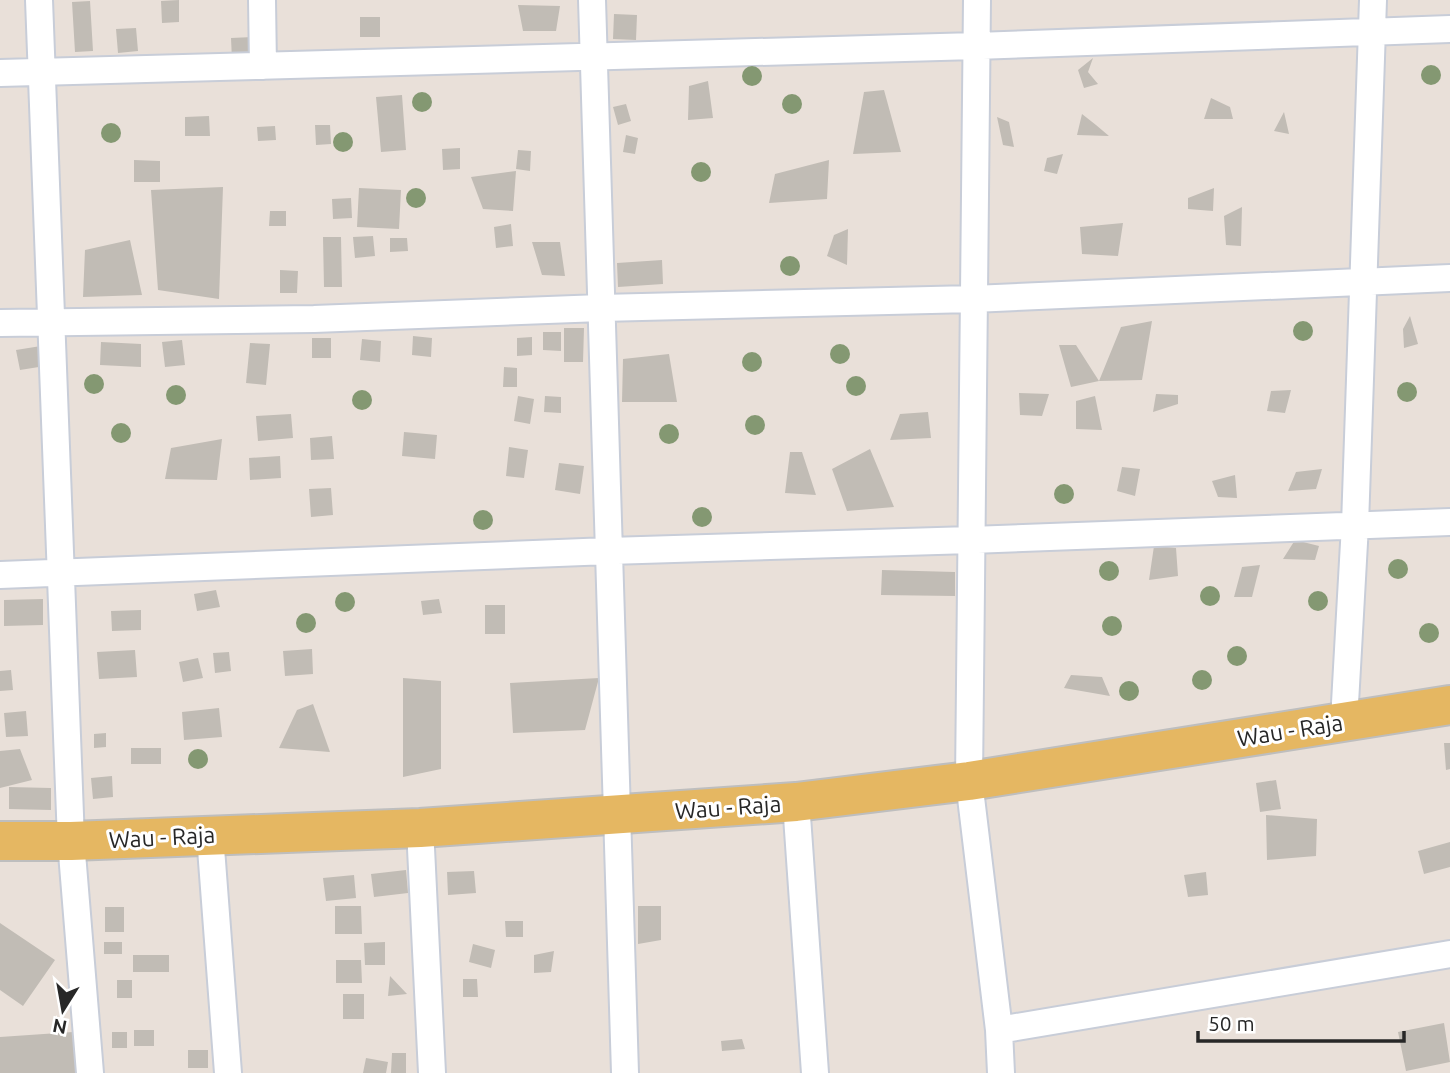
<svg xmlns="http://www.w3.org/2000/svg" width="1450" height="1073" viewBox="0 0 1450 1073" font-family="Ubuntu,sans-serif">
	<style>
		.building { fill: #c1bcb5 }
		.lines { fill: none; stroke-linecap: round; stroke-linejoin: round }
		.minor-casing { stroke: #c8cdd8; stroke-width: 30 }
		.primary-casing { stroke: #bebebe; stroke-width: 42 }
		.minor { stroke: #fff; stroke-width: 26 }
		.primary { stroke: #e5b762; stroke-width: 38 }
		.tree { fill: #849872 }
		.labels { text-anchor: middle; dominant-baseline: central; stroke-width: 6; stroke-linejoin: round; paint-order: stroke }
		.street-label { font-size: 23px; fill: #272727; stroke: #fff }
	</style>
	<rect width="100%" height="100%" fill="#e9e0d9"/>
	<path class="building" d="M179,0V22L162,23L161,1Z
		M90,1L93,51L75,52L72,2Z
		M518,5L560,6L556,31H523Z
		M614,14L637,15L636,40L613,39Z
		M360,17H380V37H360Z
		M136,28L138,51L118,53L116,29Z
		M253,37L254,60H232L231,38Z
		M1093,58L1088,72L1098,84L1084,88L1078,70Z
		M708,81L713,118L688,120L689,86Z
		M884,90L901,152L853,154L864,92Z
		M402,95L406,150L381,152L376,97Z
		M1211,98L1230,107L1233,119H1204Z
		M626,104L631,121L618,125L613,107Z
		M1284,112L1289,134L1274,131Z
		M1082,114L1096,125L1109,136L1077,135Z
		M209,116L210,136H185V117Z
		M997,117L1009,122L1014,147L1003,145Z
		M315,125H330L331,144L316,145Z
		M275,126L276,140L258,141L257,127Z
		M626,135L638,138L635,154L623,152Z
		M460,148V169L443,170L442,149Z
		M518,150L531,151L530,171L516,169Z
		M1063,154L1057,174L1044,171L1047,158Z
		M134,160L160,161V182H134Z
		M829,160L827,199L769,203L775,174Z
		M516,171L513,211L483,209L471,177Z
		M223,187L219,299L158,290L151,190Z
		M359,188L401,190L399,229L357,227Z
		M1214,188L1213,211L1188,209V198Z
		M351,198L352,218L333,219L332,199Z
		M1242,207L1241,246L1226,245L1224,216Z
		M270,211H286V226H269Z
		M1123,223L1118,256L1082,254L1080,227Z
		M511,224L513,246L496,248L494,227Z
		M848,229L847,265L827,256L834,235Z
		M373,236L375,256L355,258L353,237Z
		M323,237H341L342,287H324Z
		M390,238H407L408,251L390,252Z
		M130,240L142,295L83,297L85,250Z
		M532,242H560L565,276L542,275Z
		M662,260L663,284L618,287L617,263Z
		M280,270L298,271L297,293H280Z
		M1410,316L1418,344L1404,348L1403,329Z
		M1152,321L1142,380L1099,381L1121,327Z
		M564,328H584L583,362H564Z
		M543,332H561V351L543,350Z
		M413,336L432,338L431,357L412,355Z
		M532,337V355L517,356V338Z
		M312,338H331V358H312Z
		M362,339L381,341L380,362L360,360Z
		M182,340L185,365L165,367L162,342Z
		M101,342L141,344V367L100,365Z
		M250,343L270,344L266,385L246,383Z
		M1059,345H1076L1099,381L1071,387Z
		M41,346L45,366L20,370L16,350Z
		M669,354L677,402H622L623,359Z
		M504,367L517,368V387H503Z
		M1291,390L1285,413L1267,411L1271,391Z
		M1019,393L1049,394L1042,416L1020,415Z
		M1156,394L1178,395V404L1153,412Z
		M518,396L534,399L530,424L514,421Z
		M545,396L561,397V413L544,412Z
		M1095,396L1102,430L1076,429V401Z
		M928,412L931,438L890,440L900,414Z
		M291,414L293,438L258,441L256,416Z
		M404,432L437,435L435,459L402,456Z
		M332,436L334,459L311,460L310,438Z
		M222,439L217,480L165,479L171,448Z
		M509,447L528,450L524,478L506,476Z
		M870,449L894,507L847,511L832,469Z
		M790,452H802L816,495L785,493Z
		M280,456L281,478L250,480L249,458Z
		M559,463L584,466L580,494L555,490Z
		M1122,467L1140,469L1135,496L1117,491Z
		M1322,469L1316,489L1288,491L1296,472Z
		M1235,475L1237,498L1218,497L1212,481Z
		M331,488L333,515L311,517L309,489Z
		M1295,540L1319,546L1315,560L1283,559Z
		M1154,546L1176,548L1178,576L1149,580Z
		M1260,565L1252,597H1234L1242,567Z
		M882,570L955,572V596L881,595Z
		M216,590L220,607L197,611L194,594Z
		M43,599V625L4,626V600Z
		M439,599L442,613L423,615L421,601Z
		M485,605H505V634H485Z
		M141,610V630L112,631L111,611Z
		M312,649L313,674L285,676L283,651Z
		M135,650L137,677L99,679L97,652Z
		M229,652L231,671L215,673L213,653Z
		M198,658L203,678L183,682L179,662Z
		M11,670L13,690L0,691V671Z
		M1071,675L1102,677L1110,696L1064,688Z
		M403,678L441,681V769L403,777Z
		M599,678L585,730L513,733L510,683Z
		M313,704L330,752L279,748L297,710Z
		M219,708L222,737L184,740L182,712Z
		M26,711L28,736L6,737L4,713Z
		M106,733V747L94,748V734Z
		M1444,743H1450V769L1446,770Z
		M131,748H161V764H131Z
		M20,749L32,780L0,788V751Z
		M112,776L113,797L93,799L91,778Z
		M1276,780L1281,809L1260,812L1256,783Z
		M9,787L51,788V810L9,809Z
		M1266,815L1317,819L1316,856L1267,860Z
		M1450,842V867L1424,874L1418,851Z
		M406,870L408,893L374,897L371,874Z
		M474,871L476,893L448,895L447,872Z
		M1206,872L1208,895L1188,897L1184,875Z
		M354,875L356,898L326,901L323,878Z
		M335,906H361L362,934H335Z
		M638,906H661V940L638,944Z
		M105,907H124V932H105Z
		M505,921H523V937H506Z
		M0,923L55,960L23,1006L0,990Z
		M104,942H122V954H104Z
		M385,942V965H365L364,943Z
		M473,944L495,950L491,968L469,962Z
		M554,951L551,972L534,973V955Z
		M133,955H169V972H133Z
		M336,960H361L362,983H336Z
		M390,976L407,994L388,996Z
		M463,979H477L478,997H463Z
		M117,980H132V998H117Z
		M343,994H364V1019H343Z
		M1444,1023L1450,1062L1406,1071L1398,1032Z
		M134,1030H154V1046H134Z
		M73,1032L76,1073H0V1037Z
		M112,1032H127V1048H112Z
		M742,1039L745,1049L722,1051L721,1041Z
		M188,1050H208V1068H188Z
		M392,1053H406V1073H391Z
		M366,1058L388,1062L386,1073H363Z"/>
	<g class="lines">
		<defs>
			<path id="minor" d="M39,0L71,841L90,1073
				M262,0L263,66
				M592,0L625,1073
				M977,0L969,781L999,1030L1001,1073
				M0,73L976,46L1450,29
				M0,323L314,319L601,308L973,299L1450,278
				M0,575L609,551L971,540L1450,522
				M1344,721L1355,525L1373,0
				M796,802L815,1073
				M420,828L432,1073
				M210,835L228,1073
				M999,1030L1450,954"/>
			<path id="primary" d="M0,841H71L420,828L796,802L969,781L1450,705"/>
		</defs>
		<use href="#minor" class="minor-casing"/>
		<use href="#primary" class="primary-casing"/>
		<use href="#minor" class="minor"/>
		<use href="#primary" class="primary"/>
	</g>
	<g class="tree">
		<circle cx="1431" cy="75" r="10"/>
		<circle cx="752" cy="76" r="10"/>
		<circle cx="422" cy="102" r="10"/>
		<circle cx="792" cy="104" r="10"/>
		<circle cx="111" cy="133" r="10"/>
		<circle cx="343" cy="142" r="10"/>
		<circle cx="701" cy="172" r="10"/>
		<circle cx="416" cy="198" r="10"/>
		<circle cx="790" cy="266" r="10"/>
		<circle cx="1303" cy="331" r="10"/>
		<circle cx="840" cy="354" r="10"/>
		<circle cx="752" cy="362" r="10"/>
		<circle cx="94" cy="384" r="10"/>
		<circle cx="856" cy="386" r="10"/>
		<circle cx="1407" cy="392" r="10"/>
		<circle cx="176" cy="395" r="10"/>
		<circle cx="362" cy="400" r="10"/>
		<circle cx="755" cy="425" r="10"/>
		<circle cx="121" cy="433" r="10"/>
		<circle cx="669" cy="434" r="10"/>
		<circle cx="1064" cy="494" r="10"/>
		<circle cx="702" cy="517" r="10"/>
		<circle cx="483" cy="520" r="10"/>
		<circle cx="1398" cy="569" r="10"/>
		<circle cx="1109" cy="571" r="10"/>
		<circle cx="1210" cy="596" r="10"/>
		<circle cx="1318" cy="601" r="10"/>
		<circle cx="345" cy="602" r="10"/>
		<circle cx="306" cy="623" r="10"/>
		<circle cx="1112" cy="626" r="10"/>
		<circle cx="1429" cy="633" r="10"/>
		<circle cx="1237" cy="656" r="10"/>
		<circle cx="1202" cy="680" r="10"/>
		<circle cx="1129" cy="691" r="10"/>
		<circle cx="198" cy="759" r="10"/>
	</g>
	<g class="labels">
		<g class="street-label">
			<text transform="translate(1290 730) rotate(-9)">Wau - Raja</text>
			<text transform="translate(728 807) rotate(-4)">Wau - Raja</text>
			<text transform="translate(162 837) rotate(-3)">Wau - Raja</text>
		</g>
	</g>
	<g transform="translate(63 1010) rotate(191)" stroke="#ffffff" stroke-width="5" paint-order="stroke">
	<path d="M0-5L12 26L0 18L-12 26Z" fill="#272727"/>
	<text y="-10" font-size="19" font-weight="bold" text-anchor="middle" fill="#272727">N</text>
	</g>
	<path d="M1198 1031v10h206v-10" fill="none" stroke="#272727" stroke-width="3.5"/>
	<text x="1208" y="1031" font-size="21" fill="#272727" stroke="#ffffff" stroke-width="5" paint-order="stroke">50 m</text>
</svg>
